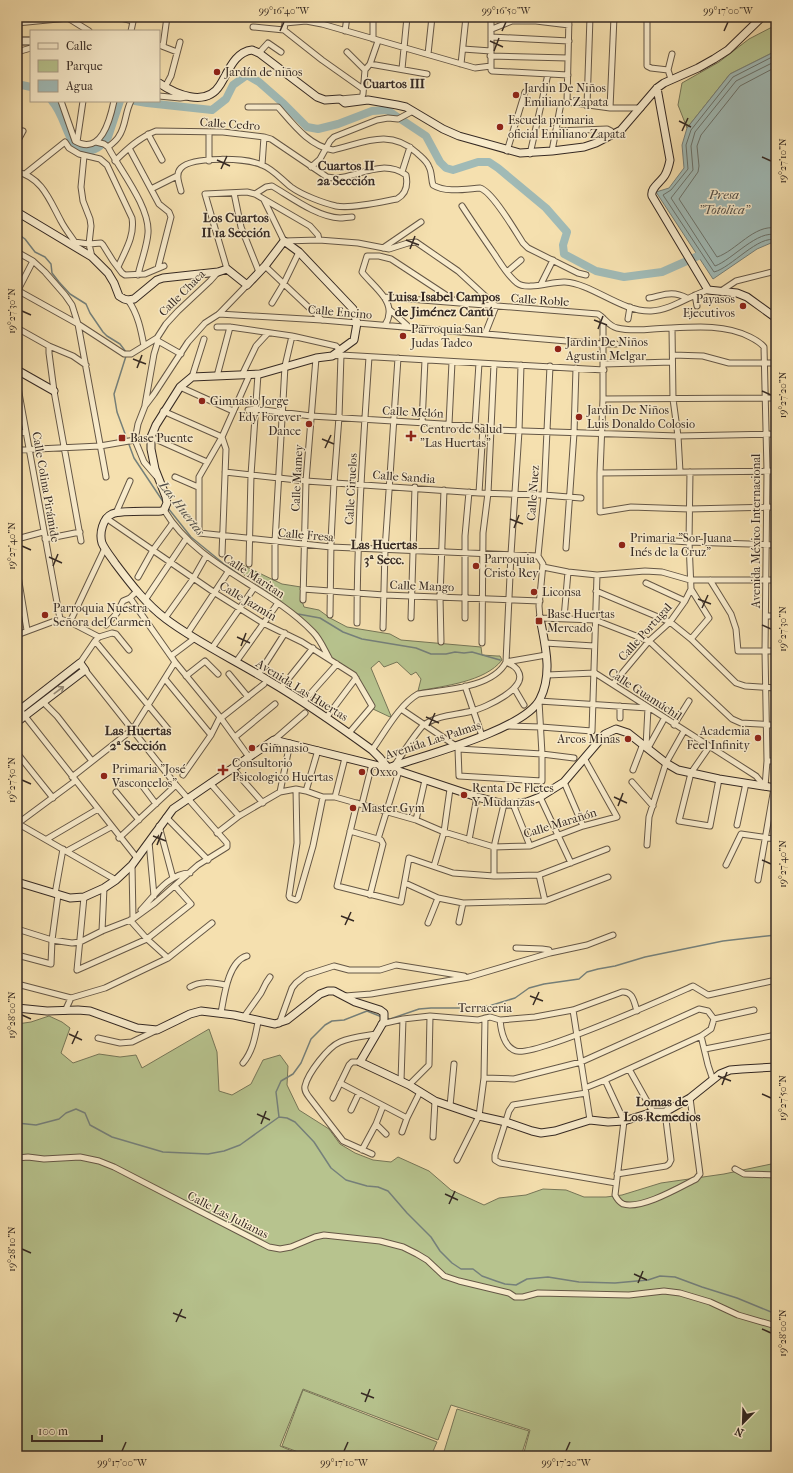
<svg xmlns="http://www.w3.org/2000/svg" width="793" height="1473" viewBox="0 0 793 1473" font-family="'IM FELL French Canon',serif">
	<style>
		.green { fill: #b7c38e; stroke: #767658 }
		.water { fill: #a0bab6; stroke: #75807b }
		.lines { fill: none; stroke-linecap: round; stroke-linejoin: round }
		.shore { stroke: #6a726c; stroke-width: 1 }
		.stream { stroke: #75807b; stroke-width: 1.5 }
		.river { stroke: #a0bab6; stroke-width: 8 }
		.street-casing { stroke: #655746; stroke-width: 7 }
		.secondary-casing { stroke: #352923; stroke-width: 9 }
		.street { stroke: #f8ebcb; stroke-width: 5 }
		.secondary { stroke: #f8ebcb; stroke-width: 7 }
		.oneway { stroke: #968a77 }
		.ticks { fill: none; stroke: #352923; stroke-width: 1.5 }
		.poi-dot { fill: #8f2418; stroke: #f8ebcb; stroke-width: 1.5 }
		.labels { text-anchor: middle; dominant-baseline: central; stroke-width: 3; stroke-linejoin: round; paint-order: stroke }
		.poi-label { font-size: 12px; fill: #352923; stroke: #f8ebcb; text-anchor: start }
		.street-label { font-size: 12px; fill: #352923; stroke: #f8ebcb }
		.neighbourhood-label { font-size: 13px; font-weight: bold; fill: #352923; stroke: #f8ebcb }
		.water-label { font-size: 13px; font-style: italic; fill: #504d48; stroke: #f8ebcb }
		.neatline { fill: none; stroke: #352923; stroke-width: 1.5 }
		.ticks-label { font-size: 10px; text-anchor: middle; fill: #352923 }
	</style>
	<rect width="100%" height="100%" fill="#f5e0af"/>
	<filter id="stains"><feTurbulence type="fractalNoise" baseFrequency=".005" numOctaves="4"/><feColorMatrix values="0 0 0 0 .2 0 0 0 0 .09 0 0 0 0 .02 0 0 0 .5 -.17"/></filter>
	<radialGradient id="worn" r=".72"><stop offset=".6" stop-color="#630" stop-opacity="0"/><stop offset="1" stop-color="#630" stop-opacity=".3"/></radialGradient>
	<path class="green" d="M776,25V51L730,74L687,128L678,105L682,83L719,62L749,39Z
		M234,561L282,584L301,587L302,601L304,607L319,610L330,618L347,627L390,634L401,640L481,647L482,655L497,656H500L502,660C485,682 443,686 418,691L421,679L416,672L411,675L397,662L384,667L379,661L371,668L391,716L390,717L373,709L351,672L331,658L314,635L276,598L232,566Z
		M49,1016L62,1022L70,1028L61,1053L73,1063L99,1054L120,1057L136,1055L142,1068L209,1029L217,1052L219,1091L232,1095L251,1084L263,1060L280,1055L288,1066L287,1085L299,1110L329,1129L340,1144L355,1153L373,1160L391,1162L398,1157L429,1171L451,1190L484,1205L499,1198L526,1195L543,1189L566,1190L584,1197H606L622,1195L661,1183L724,1174L776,1163V1456H523L530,1430L451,1405L438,1440L303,1389L280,1446L304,1456H17V1024L31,1022Z
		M303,1390L437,1442L431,1456H309L282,1446Z
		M457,1409L529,1431L521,1456H448L443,1455Z"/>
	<path class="water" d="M776,51V244L771,243L757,249L713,279L656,192L669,188L684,168L682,145L687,128L730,74Z"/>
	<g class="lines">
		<path class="shore" d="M776,55L733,77L691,130L686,145L688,169L671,190L663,195L714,272C731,268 759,234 776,240
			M776,61L736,81L695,132L691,146L693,170L671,198L715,266C732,260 758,229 776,235
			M776,67L740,86L701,135L697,146L699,166L698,172L679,199L717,257C736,251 754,224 776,228"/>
		<path class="stream" d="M17,233L25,239L35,252L45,257L51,264L52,273L59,282L70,294L86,304L90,313L103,332L107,336L120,344L126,352
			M126,356L114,394L117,412L134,458L164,503
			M168,508L191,537L224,564L249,581
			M295,613L298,614L320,618L343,632L362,639L416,648L431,654H446L455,652L464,653L472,652L500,660
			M386,1018L390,1019L419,1009L431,1008H466L489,1006L515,998L529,988L544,984L579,979L587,972L598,969L615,966L645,957L723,941L776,935
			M279,1117L276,1092L281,1081L293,1074L301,1063L311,1039L325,1025L332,1021L344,1020L367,1011L382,1017
			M17,1123L36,1125L59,1119L66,1113L76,1109L85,1113L90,1125L112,1137L163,1152L208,1154L224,1151L240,1145L279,1117L287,1118L295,1122L314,1142L331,1168L346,1180L367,1186L378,1187L388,1191L407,1213L431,1237L440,1251L452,1263L461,1269H473L482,1276L496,1281L505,1284L516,1285L527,1279L548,1277L579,1282L615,1283L648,1280L660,1276L675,1277L702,1287L737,1298L776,1314"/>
		<path class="river" d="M17,84L31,87
			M52,101C61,111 64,125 70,137C71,140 72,144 74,146C81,153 93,152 100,146
			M135,101L147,103L212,110L226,99L233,85L247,75L259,82L284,104L307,127L318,129L338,124L372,111L387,110L426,136L440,162L446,168L453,170L478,162H489L498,168L546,208L567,232L563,245L564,254L596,271L624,277L662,272L698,256
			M105,140L108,137L120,101"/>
		<defs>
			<path id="street" d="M117,17L133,21
				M222,17L236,18
				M373,17V39
				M491,17V70L492,71L568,75
				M647,17V66L651,68L668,70L671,79
				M17,23L68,18L89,31
				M285,23L306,21L322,24L475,68L491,66
				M322,24L323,17
				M253,27L284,30L322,60L363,89
				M492,29L512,21H536L569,25
				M284,30L286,17
				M131,31L134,17
				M345,31L347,17
				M491,37L569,41
				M159,45L177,52
				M163,46L167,17
				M463,49L491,51
				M17,52L31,48
				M347,52L365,70
				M259,53L268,43L281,52
				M428,54L432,17
				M490,56L568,58
				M370,64L427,74
				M461,64L466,17
				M402,69L407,17
				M668,70L672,54
				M165,87L171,76L180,42
				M159,96L180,98L187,97
				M340,99L362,97L363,94L365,70L370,64L378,41
				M61,101L75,141C101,156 110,120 114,101
				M567,102L569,17
				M587,106L590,17
				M248,107H278C293,124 309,146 333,150C364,143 389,128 417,153C421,157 427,161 429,167C432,172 431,179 433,185C446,193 466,189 480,188C493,192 515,231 523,243L528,248L578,273L586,275
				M610,108L614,17
				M556,131L607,129L611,131L613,135
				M17,132L23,131
				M148,134L162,160
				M17,142L23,131
				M77,142L83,101
				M96,142L104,144L108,147C120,170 150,207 148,233C147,247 141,261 138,275
				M108,147C112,144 117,140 119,136C126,126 125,112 131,101
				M129,148L159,204L169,212L171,217L158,268
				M507,151L525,92
				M552,151L561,103L567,102L610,108H641
				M530,154L548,74
				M84,156L81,187L83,201L90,219L91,226L89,244L92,257
				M115,161C127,149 140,137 156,131L223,132L264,137L271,139L327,177C352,183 379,156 406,175C408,185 406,194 397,199C381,202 351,209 336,206C323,203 302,195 291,187C282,180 273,169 262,165C247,158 193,156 181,168C175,174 179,183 181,191
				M209,161V132
				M262,165L264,137
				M311,167L320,159L330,141L334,137L377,120L388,118L398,119L413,111
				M17,172C42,177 50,201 61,221C65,229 71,236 76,244
				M402,172L410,147
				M25,174L65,142L69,148L79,154L100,159L107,165L132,218C135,236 125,251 118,267
				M151,189L177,176
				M234,193L241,227L259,272
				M255,194L266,187L272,186C291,197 317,217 340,218C344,218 348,217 352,217
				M264,200L284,241L319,240L358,243L389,249L408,243L416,242L458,271L496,306L485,334
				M462,206C473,223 484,239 495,255C501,264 508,276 517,283C527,291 553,281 565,282C593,284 621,312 651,311C671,310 689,296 708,290
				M74,242L89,244L101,243L103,245L113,261L122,273L125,275L145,274L164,266
				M383,248L421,222
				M17,252L33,261L45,272L65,295L72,305L78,324L106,477
				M265,266L322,320
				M227,269L205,194L247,192L255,194L310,226L318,235L319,240
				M507,272L521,260
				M541,284L553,260
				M17,290L78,324L124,354H131L157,338L166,324L178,311L210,281L218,272
				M721,291L736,281L776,271
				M17,292L33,261
				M695,295L697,306
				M384,297L598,314C605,318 608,326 617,328C629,331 642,330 653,329C685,328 721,322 750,337C756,340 760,342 764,347L767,471L765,651L767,761L765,787
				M649,298C664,295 672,290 687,298
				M128,300C138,314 141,330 144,346
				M272,303L284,283L299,252
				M389,309L409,327
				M219,314L322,320L602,344H616
				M603,318V399L600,473V512L631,507L689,509L776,507
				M628,319L630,307
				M385,325C387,322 389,317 389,313C391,298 370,283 362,272L367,256H379L391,259L455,301
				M217,327H230L292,336L336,346L340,350
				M17,328L49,346L73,356L86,365
				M672,328L673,399L678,436L680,472
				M158,341L181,354
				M49,346V353L54,391L81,541
				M673,355L703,356L729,363H776
				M333,356L341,355L604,370
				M604,364L672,362
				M250,374L222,437L199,477V533L331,547L538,556
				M242,375L256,346L268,333
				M217,376L230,327
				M192,377L204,339
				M17,382L60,619
				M180,387L233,411
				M603,399L776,398
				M145,405L154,354L158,341L157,338
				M248,410L256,409L311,416L475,426L491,430L678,436L776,434
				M163,411L222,437L226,449L222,554
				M422,423L425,360
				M449,424L452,362
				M475,426L479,363
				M17,432L26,433
				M151,437L207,462
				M17,450L100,446L135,440
				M225,472L306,481L479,493L544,495L581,498
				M600,473L776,471
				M156,476L144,462L135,440L138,424L145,406L154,394L188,342L205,323L219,314L247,285
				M175,477L198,487
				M479,493L483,428
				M164,510C199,568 268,585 313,632C320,639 324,649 329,658
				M116,513L130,481
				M106,518L215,593L263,623L302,642L354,675L372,706L349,733
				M17,539L43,532
				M45,539L80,532
				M648,539L689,542L776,545
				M566,548L574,433L576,368
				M538,556L543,564L539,606L540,618L595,620L649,641L732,719L741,723L776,725
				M538,556L544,495L550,366
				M249,564L251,475L258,374
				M543,567L568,572L597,575L645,571L662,572L690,580H776
				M17,570L27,630
				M138,577L153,550L172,524
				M275,577V542L285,366L292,336
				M710,580L731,614L736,629L738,651H776
				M646,583L685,601
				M303,589L384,595L540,601
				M691,589L709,618L691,639
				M596,591L670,622L691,639L736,683L745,686L776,688
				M130,598L175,662L220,717L249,757
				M145,600L186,539
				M303,600L306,481L316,358
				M330,615L331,541L334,483L339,417L341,355
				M767,616H776
				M165,618L193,579L206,556
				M411,618L415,487
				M465,618V536L469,492
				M564,618L568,572
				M60,619L70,622L99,637
				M70,622L105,548
				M357,623C357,534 363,446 369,357
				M106,625L117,613L123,601L130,598L137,591
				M383,628L385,550L398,358
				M187,634L228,572
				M17,635L60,619
				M95,641L168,729
				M441,642L440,597L444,490
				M482,643L483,533L488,493L494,364
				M545,643L594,646
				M212,648L254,588
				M171,656L195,638
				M236,662L278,603
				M506,662L546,655
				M80,663L95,641L99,637L112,633L116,634L129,650
				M595,673L756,776L765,787
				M229,674L248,697
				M258,675L285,633
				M547,675L595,673
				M186,676L205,661L218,674
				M165,679L211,735
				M613,684L649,641L670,622L685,601L691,589L689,542L690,472
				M465,686L482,736
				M281,688L313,648
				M514,688L524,705
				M43,702L57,716L92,761
				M303,702L337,664
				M17,706L137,858
				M401,709L456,746L458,749L459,776L542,781V754L539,701L648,708L646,747
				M221,718L264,684
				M326,718L356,678
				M620,718V706
				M674,725L689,701
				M508,726L541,727L592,731L597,575
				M235,737L275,704
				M274,740L305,713
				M709,747L691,773L679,821L710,826L719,779
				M648,748L664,719
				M458,749L542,754L574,758
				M372,750C385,732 399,705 418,694C444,690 493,688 506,662L511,554L519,431L521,365
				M17,753L53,798
				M767,761H776
				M394,766C400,758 419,727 425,724C439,715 457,715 472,711C485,708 529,688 518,671C516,666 510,664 506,662
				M233,769L263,803
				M633,770L643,744
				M183,775L211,735L220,717
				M72,777L133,729L175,662
				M564,782L583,826
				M632,782L653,806
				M210,783L239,816
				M141,784L156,804
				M296,789L297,843L289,896L290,898L296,900L298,898L313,846L323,797
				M306,791L318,750
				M116,792L139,820
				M280,792L290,743
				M335,797L345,758
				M540,797L571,863
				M357,803L337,886L401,902L409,858L453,873L494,876L539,875L607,849
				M362,804L372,764
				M513,804L530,846
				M166,817L208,860
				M416,820L425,780
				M17,823L116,880
				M17,824L75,781
				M737,825L746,783
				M159,826L173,878
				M350,831L381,840L383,844L370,895
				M217,833L239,816L280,792L296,789L306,791L323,797H335L416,820L444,832L494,847L530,846L583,826L617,817L584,758
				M119,838L176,785
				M47,839L98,809
				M378,839L399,771
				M469,840L477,797
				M149,842L154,896
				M647,845L649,817L666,763L684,731
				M67,851L111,827
				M132,865L133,919
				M726,865L741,834L776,839
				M434,866L444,832L450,789
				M539,875L545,901
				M494,876V847L504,804
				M758,880L774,788
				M405,883L438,898L463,903L545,901L608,877
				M55,894L63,849
				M141,910C154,896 169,873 190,873
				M130,920L147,939L168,958
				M459,922L463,903
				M428,923L438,898
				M17,929L52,940L72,943L80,942L102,931L133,919L155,903L198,865L227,847V843L176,785L85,670
				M102,931L104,888
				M516,948L542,949L549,950L550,953
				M17,955L51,964L52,940L58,895
				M77,970L147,939L191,904L175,886
				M77,970L84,897
				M17,984L71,998L105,988L168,958L212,923
				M190,987C202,980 213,983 226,985
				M345,996L371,994L469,977L550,953L587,945L613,935
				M573,1010L590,1120
				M65,1011L71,998
				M221,1013C224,997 228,961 247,956
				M244,1017L261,993L266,983L270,977
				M714,1019L754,1010
				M500,1020C501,1031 504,1047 516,1051C535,1057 668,997 693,986L708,995L776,980
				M279,1024L292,988L296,983L306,975L334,966L349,970H380L396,965L464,976
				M381,1024L403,1019L430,1016L478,1020L490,1017L500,1020L535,1017L573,1010L622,992C633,991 634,1002 637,1011
				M701,1036L708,1065L713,1080
				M98,1038L120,1043L132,1042L157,1030
				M705,1049L776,1035
				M243,1063C253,1051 255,1037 258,1022
				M629,1069L653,1112
				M484,1078L514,1079L581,1062L699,1009L708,1011L714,1019L711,1029L701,1036L605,1080L585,1088
				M605,1080L624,1121L615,1195C617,1199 619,1202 623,1204C641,1210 680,1187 696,1179L700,1174L690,1098
				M401,1081L403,1019
				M340,1083L407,1118
				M409,1085L429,1065L430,1016
				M586,1093L513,1105L509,1111L495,1155V1160L500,1163L616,1183
				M333,1098L349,1065L352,1062H360
				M383,1106L376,1124L386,1134
				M450,1106L454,1064
				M351,1110L359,1093
				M402,1132L407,1118L420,1092
				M433,1137L435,1101
				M362,1150L376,1124
				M372,1154L343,1141L309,1097C306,1093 304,1090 305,1086C308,1073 328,1047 340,1042C351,1037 364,1036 376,1034
				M17,1158L28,1157L44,1159L80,1157L99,1161L114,1167L269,1247L280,1249L291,1247L315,1237L324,1235L380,1241L403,1247L417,1254L427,1260L444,1276L459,1281L509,1293L515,1297H523L538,1293L629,1295L664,1291L680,1293L710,1302L738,1315L776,1326
				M457,1160L479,1116L484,1078L485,1018
				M735,1169L744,1174L776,1175
				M617,1174L666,1166L669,1164L671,1160L665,1112"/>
			<path id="secondary" d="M17,41H31
				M159,83C175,94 206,108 220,85C228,73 234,52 252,50L259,53L317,97L325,100L340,99L345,103L368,100L397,105L406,107L443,129L459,136L520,153L552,151L584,147L596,143L621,130L657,88L664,83L698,68L714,59L728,50L762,17
				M657,88L670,160C669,165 668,170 665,175C661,182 650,188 652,196L708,290L737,293L747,297L776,318
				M17,212L92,257L108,273L114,283L119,296L124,299L128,300L134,299L157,280L163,278L218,272L227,269L247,285L265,266L284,241L299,252L353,309L357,323L354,340L332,356L316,358L260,374L192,377L180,387L156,425L151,437V449L155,469L166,497L167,503L164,510L161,511C149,512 122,510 112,514C103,518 99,533 102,543C105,550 111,557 115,563C130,583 146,604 166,619C198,643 235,660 269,681C305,702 339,726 372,750L380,758L388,768
				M17,370L54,391
				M17,712L80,663L85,670L17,722
				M388,768C421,756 525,730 540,699C553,673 545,645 540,618
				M17,882L70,898L84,897L104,888L116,880L132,865L173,809L274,740L399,771L477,797L504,804H513L527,802L540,797L564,782L605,734L616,729L628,733L666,763L678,770L719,779L776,788
				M17,1008L47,1011L78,1010L90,1011L137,1028L157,1030L190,1014L201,1011L234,1015L275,1024L287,1020L320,994L328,991H334L355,1002L380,1010L384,1013V1021L360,1062L409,1085L435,1101L479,1116L506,1122L532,1131L541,1133L555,1131L590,1120L608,1122L624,1121L653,1112H665L690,1098L720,1074L730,1070L742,1069L776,1067"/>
		</defs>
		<use href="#street" class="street-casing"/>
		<use href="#secondary" class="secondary-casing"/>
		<use href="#street" class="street"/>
		<use href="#secondary" class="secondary"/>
	</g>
	<defs><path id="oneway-shaft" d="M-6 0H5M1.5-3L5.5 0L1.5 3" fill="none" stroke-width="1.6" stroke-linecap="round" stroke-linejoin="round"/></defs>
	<use class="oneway" href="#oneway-shaft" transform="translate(59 690) rotate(-37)"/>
	<path class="ticks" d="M280,31L284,22M502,31L506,22M724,31L728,22M490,41L503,47M494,51L499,38M679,121L691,127M682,131L688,118M762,157L771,161M217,160L230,166M221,169L227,156M406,240L419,245M410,249L415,236M22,311L31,315M594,320L607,325M598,329L603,316M133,359L146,364M137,368L142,355M762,391L771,395M322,439L334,444M325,448L331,435M510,519L523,524M514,528L519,515M22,546L31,550M49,557L62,563M53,566L58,554M698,599L711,604M702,608L708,595M762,625L771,629M237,637L250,643M241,646L246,633M426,717L439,723M429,726L435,713M22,780L31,784M614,797L627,803M618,806L623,793M153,836L166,841M157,845L162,832M762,860L771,864M341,916L354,921M345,925L351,912M530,996L543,1001M533,1005L539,992M22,1015L31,1019M69,1034L82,1040M72,1044L78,1031M718,1076L731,1081M722,1085L727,1072M762,1094L771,1098M257,1114L270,1120M261,1124L266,1111M445,1194L458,1200M449,1204L455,1191M22,1249L31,1253M634,1274L647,1280M638,1283L643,1271M173,1313L186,1318M176,1322L182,1309M762,1329L771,1333M361,1393L374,1398M365,1402L370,1389M122,1451L126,1442M344,1451L348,1442M566,1451L570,1442"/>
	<g class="poi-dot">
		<circle cx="217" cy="72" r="4"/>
		<circle cx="516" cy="95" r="4"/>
		<circle cx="500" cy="127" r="4"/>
		<circle cx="743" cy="306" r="4"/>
		<circle cx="403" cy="336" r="4"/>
		<circle cx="558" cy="349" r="4"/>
		<circle cx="202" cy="401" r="4"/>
		<circle cx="579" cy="417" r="4"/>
		<circle cx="309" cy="424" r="4"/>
		<path d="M409 430h4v4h4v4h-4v4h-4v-4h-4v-4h4z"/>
		<rect x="118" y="434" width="8" height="8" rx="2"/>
		<circle cx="622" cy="545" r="4"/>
		<circle cx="476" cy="566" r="4"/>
		<circle cx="534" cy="592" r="4"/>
		<circle cx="45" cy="615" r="4"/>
		<rect x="535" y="617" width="8" height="8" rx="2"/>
		<circle cx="758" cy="738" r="4"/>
		<circle cx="628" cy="739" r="4"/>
		<circle cx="252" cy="748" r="4"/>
		<path d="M221 764h4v4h4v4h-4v4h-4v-4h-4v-4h4z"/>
		<circle cx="362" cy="772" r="4"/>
		<circle cx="104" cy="776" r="4"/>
		<circle cx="464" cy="795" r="4"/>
		<circle cx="353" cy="808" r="4"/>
	</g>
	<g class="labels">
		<g class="poi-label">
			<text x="225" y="72">Jardín de niños</text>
			<text x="524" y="88">Jardin De Niños<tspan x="524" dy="14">Emiliano Zapata</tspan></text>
			<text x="508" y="120">Escuela primaria<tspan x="508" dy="14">oficial Emiliano Zapata</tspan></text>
			<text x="735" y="299" text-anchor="end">Payasos<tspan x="735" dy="14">Ejecutivos</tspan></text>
			<text x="411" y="329">Parroquia San<tspan x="411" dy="14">Judas Tadeo</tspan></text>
			<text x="566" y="342">Jardin De Niños<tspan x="566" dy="14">Agustin Melgar</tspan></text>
			<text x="210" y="401">Gimnasio Jorge</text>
			<text x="587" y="410">Jardin De Niños<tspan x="587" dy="14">Luis Donaldo Colosio</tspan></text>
			<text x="301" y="417" text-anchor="end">Edy Forever<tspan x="301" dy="14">Dance</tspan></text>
			<text x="420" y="429">Centro de Salud<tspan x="420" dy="14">"Las Huertas"</tspan></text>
			<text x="130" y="438">Base Puente</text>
			<text x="630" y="538">Primaria "Sor Juana<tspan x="630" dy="14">Inés de la Cruz"</tspan></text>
			<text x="484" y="559">Parroquia<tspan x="484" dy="14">Cristo Rey</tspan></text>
			<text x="542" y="592">Liconsa</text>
			<text x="53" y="608">Parroquia Nuestra<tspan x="53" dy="14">Señora del Carmen</tspan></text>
			<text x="547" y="614">Base Huertas<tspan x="547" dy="14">Mercado</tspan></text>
			<text x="750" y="731" text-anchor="end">Academia<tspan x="750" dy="14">Feel Infinity</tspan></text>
			<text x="620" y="739" text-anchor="end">Arcos Minas</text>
			<text x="260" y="748">Gimnasio</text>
			<text x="232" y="763">Consultorio<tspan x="232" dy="14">Psicologico Huertas</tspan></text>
			<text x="112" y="769">Primaria "José<tspan x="112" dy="14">Vasconcelos"</tspan></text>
			<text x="370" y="772">Oxxo</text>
			<text x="472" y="788">Renta De Fletes<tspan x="472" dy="14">Y Mudanzas</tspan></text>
			<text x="361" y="808">Master Gym</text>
		</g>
		<g class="street-label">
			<text transform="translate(230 124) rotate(4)">Calle Cedro</text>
			<text transform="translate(182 293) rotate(-45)">Calle Chaca</text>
			<text transform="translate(540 300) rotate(4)">Calle Roble</text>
			<text transform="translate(340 312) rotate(5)">Calle Encino</text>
			<text transform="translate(413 412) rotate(3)">Calle Melón</text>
			<text transform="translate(404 477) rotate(4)">Calle Sandia</text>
			<text transform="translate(297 478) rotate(-87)">Calle Mamey</text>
			<text transform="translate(46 487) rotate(80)">Calle Colina Pirámide</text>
			<text transform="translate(351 489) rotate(-87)">Calle Ciruelos</text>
			<text transform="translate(533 493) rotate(-86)">Calle Nuez</text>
			<text transform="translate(756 531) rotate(-90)">Avenida México Internacional</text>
			<text transform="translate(306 535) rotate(5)">Calle Fresa</text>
			<text transform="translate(254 576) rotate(33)">Calle Maritan</text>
			<text transform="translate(422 586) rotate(2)">Calle Mango</text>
			<text transform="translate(248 601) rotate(31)">Calle Jazmín</text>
			<text transform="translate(645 632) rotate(-48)">Calle Portugal</text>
			<text transform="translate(302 690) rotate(32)">Avenida Las Huertas</text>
			<text transform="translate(645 694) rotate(33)">Calle Guamúchil</text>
			<text transform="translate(433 740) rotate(-18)">Avenida Las Palmas</text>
			<text transform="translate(560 823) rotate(-17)">Calle Marañón</text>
			<text x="485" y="1008">Terraceria</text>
			<text transform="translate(228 1215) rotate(27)">Calle Las Julianas</text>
		</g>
		<g class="neighbourhood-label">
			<text x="394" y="83">Cuartos III</text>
			<text x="346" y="165">Cuartos II<tspan x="346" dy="15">2a Sección</tspan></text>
			<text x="236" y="217">Los Cuartos<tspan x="236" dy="15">II 1a Sección</tspan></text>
			<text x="444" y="296">Luisa Isabel Campos<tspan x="444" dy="15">de Jiménez Cantú</tspan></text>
			<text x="384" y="544">Las Huertas<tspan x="384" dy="15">3ª Secc.</tspan></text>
			<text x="138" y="730">Las Huertas<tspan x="138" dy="15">2ª Sección</tspan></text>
			<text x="662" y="1101">Lomas de<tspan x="662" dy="15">Los Remedios</tspan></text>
		</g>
		<g class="water-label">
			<text x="724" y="194">Presa<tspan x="724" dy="15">"Totolica"</tspan></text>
			<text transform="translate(182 508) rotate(52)">Las Huertas</text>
		</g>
	</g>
	<rect width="793" height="1473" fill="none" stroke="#f5e0af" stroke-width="44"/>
	<rect x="30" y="30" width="130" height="72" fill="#f8ebcb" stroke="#aa9d88"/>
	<rect x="38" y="43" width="20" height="6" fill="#f8ebcb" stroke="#aa9d88"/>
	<text x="66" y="50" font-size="12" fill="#352923">Calle</text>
	<rect x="38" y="60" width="20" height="12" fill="#b7c38e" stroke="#aa9d88"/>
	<text x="66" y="70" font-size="12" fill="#352923">Parque</text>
	<rect x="38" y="80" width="20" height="12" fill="#a0bab6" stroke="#aa9d88"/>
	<text x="66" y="90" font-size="12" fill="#352923">Agua</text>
	<g transform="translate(743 1423) rotate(203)" stroke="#f8ebcb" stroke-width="3" paint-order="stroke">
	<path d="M0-3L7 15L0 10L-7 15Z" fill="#352923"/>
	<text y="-6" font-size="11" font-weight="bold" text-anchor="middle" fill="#352923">N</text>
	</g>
	<path d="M32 1435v6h70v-6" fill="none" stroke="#352923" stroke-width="2"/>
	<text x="38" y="1435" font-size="12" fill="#352923" stroke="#f8ebcb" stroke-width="3" paint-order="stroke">100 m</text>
	<rect x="22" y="22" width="749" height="1429" class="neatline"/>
	<g class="ticks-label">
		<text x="284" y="14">99°16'40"W</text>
		<text x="506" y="14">99°16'50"W</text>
		<text x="728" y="14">99°17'00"W</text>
		<text transform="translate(782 161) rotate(-90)" y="4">19°27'10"N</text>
		<text transform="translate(11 311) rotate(-90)" y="4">19°27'30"N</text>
		<text transform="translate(782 395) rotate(-90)" y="4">19°27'20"N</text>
		<text transform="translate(11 546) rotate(-90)" y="4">19°27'40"N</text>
		<text transform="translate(782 629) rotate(-90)" y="4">19°27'30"N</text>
		<text transform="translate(11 780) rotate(-90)" y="4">19°27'50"N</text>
		<text transform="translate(782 864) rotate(-90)" y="4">19°27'40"N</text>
		<text transform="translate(11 1015) rotate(-90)" y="4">19°28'00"N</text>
		<text transform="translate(782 1098) rotate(-90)" y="4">19°27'50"N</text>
		<text transform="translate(11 1249) rotate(-90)" y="4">19°28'10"N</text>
		<text transform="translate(782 1333) rotate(-90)" y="4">19°28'00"N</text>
		<text x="122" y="1466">99°17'00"W</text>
		<text x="344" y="1466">99°17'10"W</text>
		<text x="566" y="1466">99°17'20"W</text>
	</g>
	<rect width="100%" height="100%" filter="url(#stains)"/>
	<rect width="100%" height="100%" fill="url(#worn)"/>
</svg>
